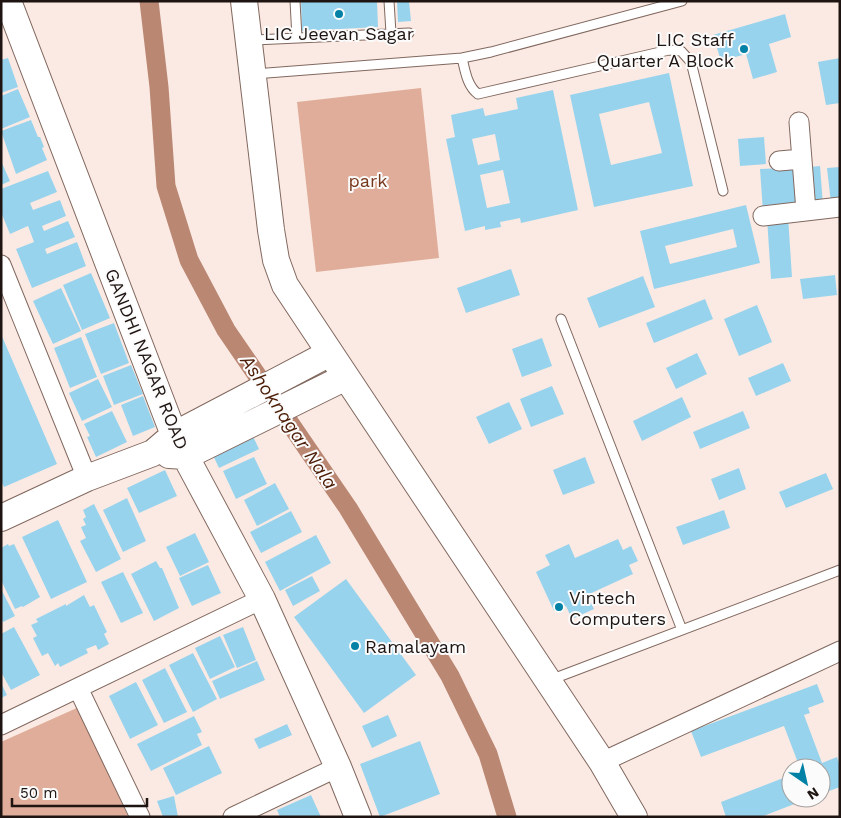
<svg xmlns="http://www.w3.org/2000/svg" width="841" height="818" viewBox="0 0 841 818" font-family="'Work Sans',sans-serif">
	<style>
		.green { fill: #dfad99 }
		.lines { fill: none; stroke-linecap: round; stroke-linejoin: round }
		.canal { stroke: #ba8773; stroke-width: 19 }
		.building { fill: #98d3ed; fill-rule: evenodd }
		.lane-casing { stroke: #81685f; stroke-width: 11 }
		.street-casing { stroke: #81685f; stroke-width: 21 }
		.secondary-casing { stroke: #81685f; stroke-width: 28 }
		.lane { stroke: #fff; stroke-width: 9 }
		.street { stroke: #fff; stroke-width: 19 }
		.secondary { stroke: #fff; stroke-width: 26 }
		.poi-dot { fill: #0081a5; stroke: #fbfbfb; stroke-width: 2 }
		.labels { text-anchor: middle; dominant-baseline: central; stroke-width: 4; stroke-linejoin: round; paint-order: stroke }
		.poi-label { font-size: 18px; fill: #1e1411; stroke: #fbfbfb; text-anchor: start }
		.park-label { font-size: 18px; fill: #78371b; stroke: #fbfbfb }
		.street-label { font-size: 18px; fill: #1e1411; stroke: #fbfbfb }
		.water-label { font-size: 19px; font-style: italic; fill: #4c1c06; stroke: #fbfbfb }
	</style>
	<rect width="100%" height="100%" fill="#fbeae3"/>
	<path class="green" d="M421,88L439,258L316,272L297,102Z
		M79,707L128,817H1V742Z"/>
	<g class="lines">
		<path class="canal" d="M149,1L159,87L166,186L189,260L226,330L348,508L450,676L488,754L507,817"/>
	</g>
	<path class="building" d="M301,1H377L378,27L302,31Z
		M397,1H409L411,21L398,22Z
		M785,14L791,37L769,44L777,72L753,79L746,54L721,61L713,35Z
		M8,58L18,87L1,93V60Z
		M840,58V103L826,105L818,62Z
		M669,73L693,186L594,207L570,95ZM649,102L662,153L611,165L599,114Z
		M18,89L30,117L1,129V96Z
		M553,90L578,210L521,223L520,218L500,222L501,227L485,230V226L465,231L446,139L455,137L451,115L483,108L485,116L518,109L516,98ZM495,134L500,160L478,165L472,139ZM503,170L510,203L487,208L480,175Z
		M31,120L38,137H40L44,147L42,148L47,160L16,174L1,131Z
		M764,137L766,164L740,166L738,139Z
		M1,161L10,181L1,185Z
		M820,166L823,205L813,206L810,167Z
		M797,167L799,210L763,212L760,169Z
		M840,167V202L831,203L827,168Z
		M48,171L57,192L30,203L33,210L60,200L66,216L42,226L44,231L68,221L75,237L45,249L47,254L77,242L86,266L32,288L16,249L34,242L28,226L10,234L1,212V189Z
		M746,205L760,263L654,289L640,231ZM733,229L737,247L670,264L665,246Z
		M788,216L792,277L771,279L767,218Z
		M511,269L520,295L466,313L457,288Z
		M91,273L110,318L82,330L63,285Z
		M835,275L837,295L803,299L800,279Z
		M643,276L655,307L599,328L587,298Z
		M61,288L81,331L53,344L33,301Z
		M705,299L713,319L654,343L646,323Z
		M757,305L772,342L739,356L724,319Z
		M114,323L129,363L101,374L85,334Z
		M1,334L57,464L4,487L1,481Z
		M81,337L97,377L70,388L54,348Z
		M542,338L552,366L522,377L512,349Z
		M697,353L707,374L676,389L666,368Z
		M783,363L791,381L756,396L748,378Z
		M131,365L143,394L114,405L103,376Z
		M98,379L112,407L82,421L69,393Z
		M552,386L564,414L531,427L520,399Z
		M143,396L155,427L133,436L121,405Z
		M682,397L691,417L642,441L633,421Z
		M509,402L522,429L489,444L476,417Z
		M112,411L127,442L96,457L87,437L90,436L84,424Z
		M743,411L750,428L700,449L693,432Z
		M250,430L259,449L219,468L210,449Z
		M254,457L267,484L236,499L223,471Z
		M585,457L595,483L563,495L553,470Z
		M739,468L746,489L719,500L711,479Z
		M165,470L177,496L139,513L127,488Z
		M826,473L833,489L786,508L779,492Z
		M275,483L289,509L257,526L244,500Z
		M127,498L146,541L123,552L103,510Z
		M94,504L121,559L96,572L80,541L86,538L81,527L86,525L83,519L86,517L83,510Z
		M724,510L730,528L683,545L676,527Z
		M291,511L302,532L261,553L250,532Z
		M58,520L87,582L51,599L22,537Z
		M195,533L209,562L180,576L166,547Z
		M316,535L331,563L280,591L265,562Z
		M618,539L623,550L631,546L638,561L629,565L633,574L587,595L594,609L572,619L566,606L554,611L536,572L550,565L545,555L569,544L575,558Z
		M8,544L9,546L14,544L40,597L23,607L22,606L15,609L1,580V548Z
		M156,561L160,568H162L179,608L154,621L131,574Z
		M208,565L221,593L192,606L179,578Z
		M123,572L143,613L121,623L101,582Z
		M312,576L320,591L293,606L285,590Z
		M346,579L416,675L364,713L294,617Z
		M1,589L15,616L3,622L1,618Z
		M84,595L90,607L94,605L107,632L104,634L109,644L98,650L96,645L86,649L88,653L60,667L58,663L55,666L48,653L42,656L33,638L37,636L31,625L38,622L36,619L66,604V606Z
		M14,627L40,675L11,690L1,672V634Z
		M243,627L256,660L237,668L223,635Z
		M220,636L235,667L210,679L195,648Z
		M193,653L217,699L193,712L169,665Z
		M257,661L265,680L220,699L212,681Z
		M165,668L187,712L164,723L142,680Z
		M136,682L158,725L130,739L109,696Z
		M1,683L7,695L1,698Z
		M817,684L824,702L808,708L810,713L804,715L822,763L837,757L840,766V787L821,794V768H800L784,726L701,757L691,731Z
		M388,715L397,736L372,748L362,726Z
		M194,716L202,732L197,734L202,745L151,771L137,744Z
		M287,724L292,735L259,749L254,739Z
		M420,741L440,794L380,817L360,764Z
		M209,746L222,773L176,795L163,768Z
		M791,775V798H810L761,817H726L721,802Z
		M311,795L321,817H280L277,810Z
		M174,796L178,817H163L157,801Z"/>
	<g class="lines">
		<defs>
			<path id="lane" d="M295,1L297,38
				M389,1L391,33
				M252,40L409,33
				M462,58C465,70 467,86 478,94L669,50L681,51L691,62L723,191
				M254,74L462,58L491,52L682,1
				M561,319L682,630
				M550,680L840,570"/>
			<path id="street" d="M799,122L806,211
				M779,161L802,159
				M763,216L840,207
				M1,265L87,478
				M78,688L140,817
				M1,725L262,599
				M602,762L840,651
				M233,817L338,767"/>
			<path id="secondary" d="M8,1L174,435L262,599L338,767L358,817
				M244,1L271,230L276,260L285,285L602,762L634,817
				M169,455L186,456L346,377
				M1,518L87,478L153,453L174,435L330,353"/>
		</defs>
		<use href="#lane" class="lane-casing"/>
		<use href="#street" class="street-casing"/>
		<use href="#secondary" class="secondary-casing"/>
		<use href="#lane" class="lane"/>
		<use href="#street" class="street"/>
		<use href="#secondary" class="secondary"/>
	</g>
	<g class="poi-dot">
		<circle cx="339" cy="14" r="5"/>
		<circle cx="744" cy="49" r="5"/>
		<circle cx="559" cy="607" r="5"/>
		<circle cx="355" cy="646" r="5"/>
	</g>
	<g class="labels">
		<g class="poi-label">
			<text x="339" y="33" text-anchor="middle">LIC Jeevan Sagar</text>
			<text x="734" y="39" text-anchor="end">LIC Staff<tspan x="734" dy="21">Quarter A Block</tspan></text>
			<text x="569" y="597">Vintech<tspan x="569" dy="21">Computers</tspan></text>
			<text x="365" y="646">Ramalayam</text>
		</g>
		<g class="park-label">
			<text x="368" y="180">park</text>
		</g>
		<g class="street-label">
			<text transform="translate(147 359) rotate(68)">GANDHI NAGAR ROAD</text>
		</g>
		<g class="water-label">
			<text transform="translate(289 422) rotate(56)">Ashoknagar Nala</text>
		</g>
	</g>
	<rect width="841" height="818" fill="none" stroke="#1e1411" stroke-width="5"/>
	<g transform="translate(806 783) rotate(146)"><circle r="24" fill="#fbfbfb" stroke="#a39f9d"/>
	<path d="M0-4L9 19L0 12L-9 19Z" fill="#0081a5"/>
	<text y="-8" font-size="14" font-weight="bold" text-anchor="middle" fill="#1e1411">N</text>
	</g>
	<path d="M12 798v8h135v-8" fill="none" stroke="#1e1411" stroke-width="2.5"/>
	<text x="20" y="798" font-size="15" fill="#1e1411" stroke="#fbfbfb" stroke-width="4" paint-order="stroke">50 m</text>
</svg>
